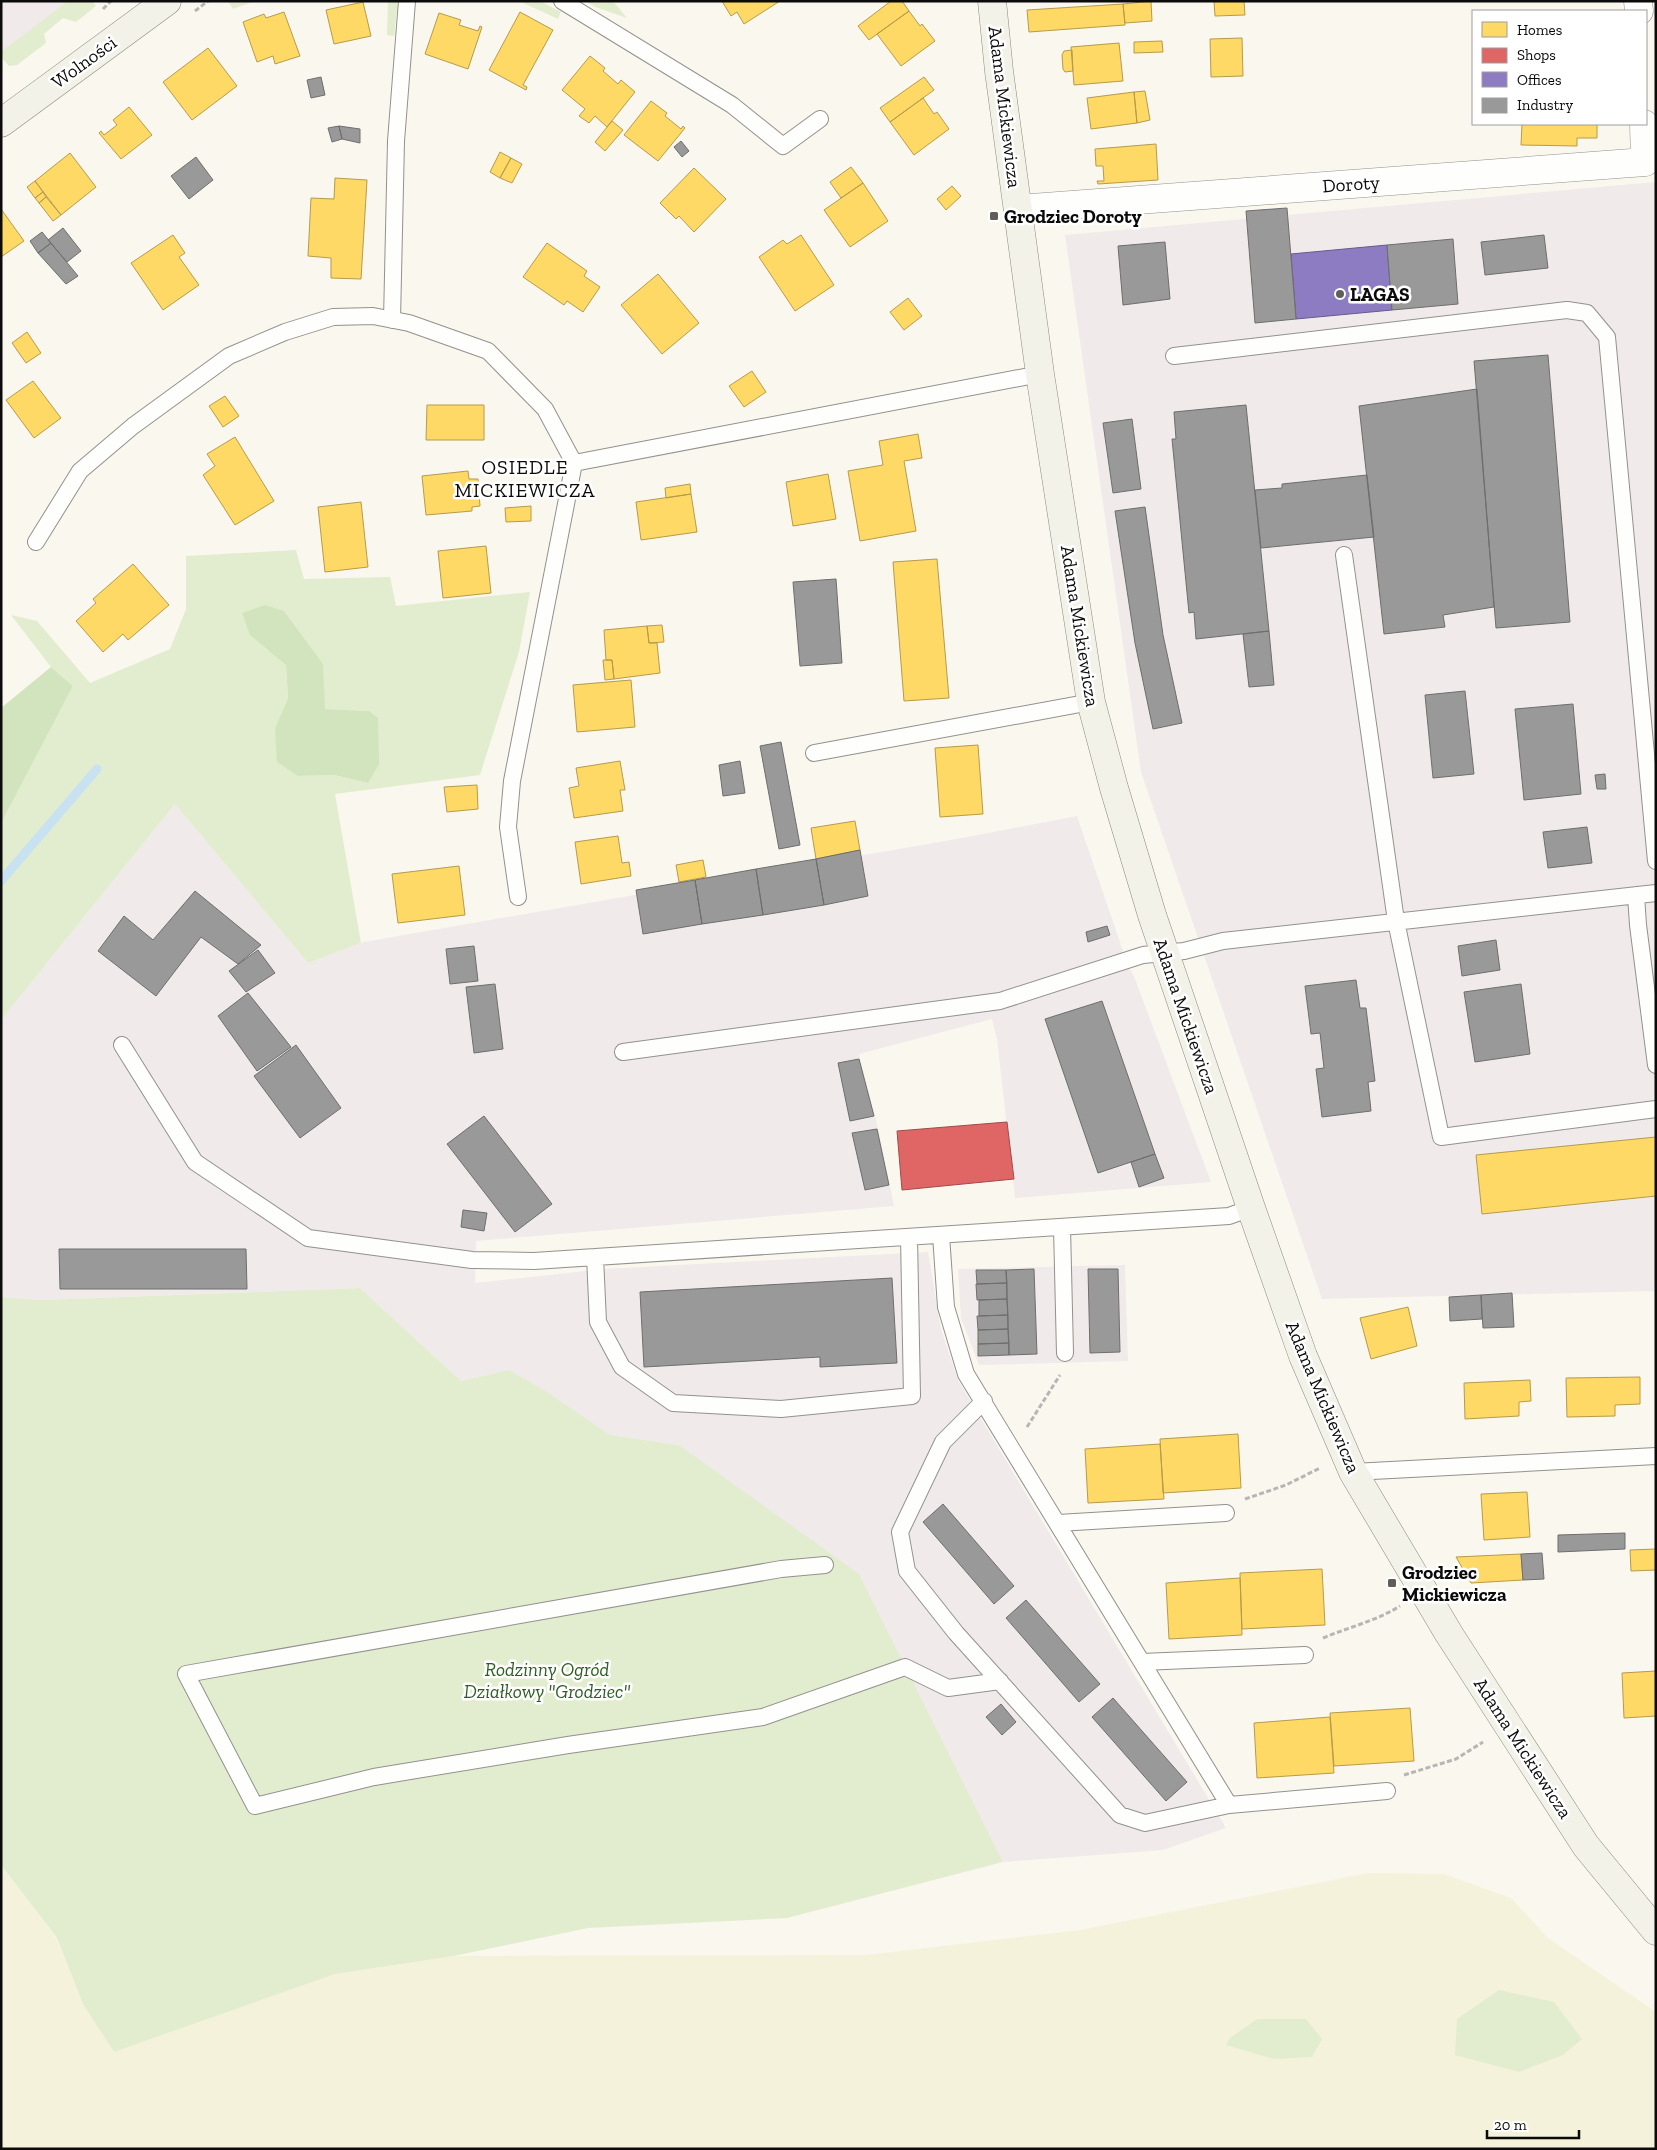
<svg xmlns="http://www.w3.org/2000/svg" width="1657" height="2150" viewBox="0 0 1657 2150" font-family="'Zilla Slab',serif">
	<style>
		.industrial { fill: #f0eaeb }
		.farmland { fill: #f5f2db }
		.green { fill: #e2edcf; fill-rule: evenodd }
		.forest { fill: #d2e4be }
		.homes { fill: #ffd966; stroke: #b69b4b }
		.shops { fill: #e06666; stroke: #a04b4b }
		.offices { fill: #8e7cc3; stroke: #675a8c }
		.industry { fill: #999; stroke: #6e6e6e }
		.lines { fill: none; stroke-linecap: round; stroke-linejoin: round }
		.stream { stroke: #c8e2f1; stroke-width: 9 }
		.lane-casing { stroke: #93918d; stroke-width: 18 }
		.street-casing { stroke: #93918d; stroke-width: 29 }
		.secondary-casing { stroke: #898884; stroke-width: 29 }
		.path { stroke: #b7b6b5; stroke-width: 3; stroke-dasharray: 5 2.5; stroke-linecap: butt }
		.lane { stroke: #fefefc; stroke-width: 16 }
		.street { stroke: #fefefc; stroke-width: 28 }
		.secondary { stroke: #f3f2e8; stroke-width: 28 }
		.poi-dot { fill: #5f5e5a; stroke: #fff; stroke-width: 2 }
		.labels { text-anchor: middle; dominant-baseline: central; stroke-width: 5; stroke-linejoin: round; paint-order: stroke }
		.street-label { font-size: 19px; fill: #0b0b0b; stroke: #fff }
		.poi-label { font-size: 19px; font-weight: bold; fill: #0b0b0b; stroke: #fff; text-anchor: start }
		.park-label { font-size: 19px; font-style: italic; fill: #2d5d20; stroke: #fff }
		.neighbourhood-label { font-size: 20px; letter-spacing: 1px; fill: #0b0b0b; stroke: #fff }
	</style>
	<rect width="100%" height="100%" fill="#faf7ee"/>
	<path class="industrial" d="M1,1H72L1,55Z
		M1656,182V1291L1322,1299L1141,772L1065,235Z
		M175,804L308,963L364,942L962,838L1077,816L1126,960L1135,979L1211,1182L1015,1198L997,1039L992,1019L859,1054L878,1128L894,1206L476,1241L475,1283L604,1269L928,1252L941,1330L959,1382L1226,1828L1163,1850L1003,1862L939,1749L679,1445L610,1435L546,1391L509,1370L461,1381L360,1288L41,1300L1,1297V1020Z
		M1125,1265L1128,1361L979,1365L961,1318L958,1269Z"/>
	<path class="farmland" d="M1,1865L57,1939L83,2004L114,2052L335,1974L454,1956L866,1955L1080,1930L1368,1873L1444,1874L1511,1898L1548,1938L1656,2012V2149H1Z"/>
	<path class="green" d="M68,1H92L96,6L76,22L63,18L44,34L46,43L17,65L9,66L1,57V52Z
		M228,1H255L233,9Z
		M388,1H398L394,36L387,35Z
		M519,1H540L561,12L558,19Z
		M586,1H613L627,18L595,7Z
		M296,550L304,579L390,577L396,606L530,592L519,652L480,775L335,794L361,943L308,963L175,804L1,1020V822L73,686L51,667L11,615L37,621L90,683L170,649L186,609V556ZM286,665L325,709L369,711L368,783L334,775L298,776L275,728L288,698Z
		M360,1288L461,1381L509,1370L546,1391L610,1435L679,1445L859,1574L1003,1862L787,1918L588,1928L454,1956L335,1974L114,2052L83,2004L57,1938L1,1865V1297L41,1300Z
		M1499,1990L1554,2002L1582,2039L1563,2055L1519,2072L1455,2055L1457,2019Z
		M1257,2019H1306L1322,2039L1312,2057L1274,2059L1226,2045L1230,2038Z"/>
	<path class="forest" d="M265,605L284,611L323,664L325,709L369,711L378,718L379,764L368,783L334,775L298,776L277,762L275,728L288,698L286,665L250,635L242,613Z
		M51,667L73,686L1,823V708Z"/>
	<path class="homes" d="M722,1H780L744,24L737,12L731,16Z
		M891,1H902L909,11L869,40L858,26Z
		M1151,1L1152,21L1125,23L1123,4Z
		M1214,1H1244L1245,15L1215,16Z
		M363,2L371,36L334,44L326,10Z
		M1123,4L1125,25L1029,32L1027,10Z
		M909,11L920,26L922,24L935,41L901,66L877,34Z
		M284,12L300,56L275,64L273,56L257,62L243,22L264,14L266,18Z
		M520,12L553,30L523,85L527,87L526,90L489,70Z
		M439,13L461,20L459,25L478,31L480,26L482,27L468,69L425,54Z
		M1242,38L1243,76L1211,77L1210,39Z
		M1162,41L1163,52L1134,53V42Z
		M1119,43L1123,81L1074,85L1071,47Z
		M208,48L237,86L192,120L163,82Z
		M1072,50L1073,71L1065,72L1063,69L1062,55L1064,51Z
		M590,56L605,68L603,71L618,84L621,80L635,92L607,127L595,116L589,123L579,116L585,109L562,90Z
		M924,77L934,90L890,122L880,108Z
		M1145,91L1150,120L1137,123L1134,92Z
		M1134,92L1137,123L1091,129L1087,98Z
		M923,98L934,114L937,112L949,129L914,155L890,122Z
		M651,101L667,113L665,116L681,129L683,126L685,128L658,161L624,135Z
		M129,107L152,135L121,159L99,133L101,131L104,135L117,125L113,120Z
		M612,121L623,130L605,151L595,142Z
		M1522,124H1597V138H1577V146L1521,145Z
		M1156,144L1158,180L1098,184L1097,181H1104L1103,166H1096L1095,149Z
		M500,152L511,158L500,178L490,172Z
		M70,153L96,187L61,215L35,181Z
		M511,158L522,164L512,183L500,178Z
		M851,167L863,183L841,198L830,182Z
		M694,168L726,199L694,232L679,216L676,219L660,203Z
		M335,178L367,180L361,279L331,278V258L308,256L311,198L334,199Z
		M35,181L43,192L35,198L27,187Z
		M863,183L888,221L850,247L824,210Z
		M952,186L961,196L946,210L937,199Z
		M43,192L46,197L39,203L35,198Z
		M46,197L61,215L53,221L39,203Z
		M1,209L24,241L1,257Z
		M173,235L185,253L179,257L199,285L163,310L131,263Z
		M801,235L834,285L795,311L759,257L783,240L787,244Z
		M547,243L587,271L584,276L600,287L583,312L567,301L564,305L523,277Z
		M658,274L699,323L662,354L621,305Z
		M908,298L922,316L904,330L890,312Z
		M27,332L41,353L26,363L12,343Z
		M752,371L766,392L744,407L729,386Z
		M33,381L61,418L34,438L6,400Z
		M225,396L239,416L223,427L209,406Z
		M427,405H484V440H426Z
		M918,434L922,458L904,461L916,531L860,541L848,471L883,465L879,441Z
		M235,437L274,501L235,525L203,475L215,466L207,454Z
		M468,471L469,479H478L480,506L472,507V511L426,515L422,476Z
		M828,474L836,519L793,526L786,482Z
		M690,484L691,494L666,498L665,488Z
		M691,494L697,532L641,540L636,502Z
		M361,502L368,567L325,572L318,507Z
		M531,506V521L506,522L505,508Z
		M486,546L491,593L443,598L438,551Z
		M937,559L949,698L904,701L893,562Z
		M133,564L169,605L128,640L123,634L103,652L76,621L96,603L93,599Z
		M662,625L664,642L649,643L647,626Z
		M647,626L649,643H657L660,673L614,679L612,660H606L604,630Z
		M603,660H612L614,679L605,680Z
		M631,680L635,727L577,732L573,685Z
		M978,745L983,814L940,817L935,748Z
		M620,761L625,790H620L623,811L574,818L569,788L579,786L576,768Z
		M477,785L478,809L447,812L444,787Z
		M855,821L860,850L816,859L811,828Z
		M618,836L622,863L629,862L631,876L581,884L575,842Z
		M703,860L706,877L679,882L676,865Z
		M459,866L465,915L398,923L392,874Z
		M1656,1137V1196L1482,1214L1476,1155Z
		M1408,1307L1417,1346L1371,1359L1360,1318Z
		M1640,1377V1404L1615,1405V1416L1567,1417L1566,1378Z
		M1530,1380L1531,1401L1519,1402V1416L1465,1419L1464,1383Z
		M1238,1434L1241,1488L1163,1493L1160,1439Z
		M1160,1444L1164,1499L1088,1503L1085,1449Z
		M1527,1492L1530,1537L1484,1540L1481,1494Z
		M1656,1549V1570L1631,1571L1630,1550Z
		M1521,1554L1523,1580L1471,1583L1456,1557Z
		M1322,1569L1325,1625L1242,1629L1240,1573Z
		M1240,1578L1242,1635L1169,1639L1166,1583Z
		M1656,1671V1716L1624,1718L1622,1673Z
		M1410,1708L1414,1761L1334,1766L1330,1713Z
		M1330,1717L1334,1773L1257,1778L1254,1723Z"/>
	<path class="shops" d="M1007,1122L1014,1179L902,1190L897,1131Z"/>
	<path class="offices" d="M1387,245L1392,310L1296,319L1291,254Z"/>
	<path class="industry" d="M321,77L325,95L311,98L307,80Z
		M339,126L360,129V143L342,139Z
		M339,126L342,139L332,142L328,128Z
		M681,141L689,151L682,157L674,147Z
		M196,157L213,180L189,199L171,176Z
		M1287,208L1296,319L1255,323L1246,211Z
		M63,228L81,251L67,262L48,240Z
		M42,232L51,243L38,253L30,241Z
		M1544,235L1548,268L1485,275L1481,242Z
		M1453,239L1458,304L1392,310L1387,245Z
		M1165,242L1170,299L1123,305L1118,246Z
		M51,243L78,276L66,284L38,253Z
		M1548,355L1570,622L1496,628L1474,361Z
		M1477,389L1494,607L1443,615L1445,627L1384,634L1359,406Z
		M1246,405L1269,631L1196,639L1194,612L1189,613L1172,439H1176L1174,412Z
		M1132,419L1141,489L1113,493L1103,423Z
		M1367,475L1374,537L1261,548L1255,490L1282,488V484Z
		M1145,507L1163,635L1182,723L1153,729L1135,643L1115,511Z
		M836,579L842,663L800,666L793,582Z
		M1269,631L1274,685L1249,687L1243,634Z
		M1465,691L1474,774L1433,778L1425,695Z
		M1573,704L1581,794L1524,800L1515,709Z
		M781,742L800,845L779,849L760,746Z
		M740,761L745,793L723,796L719,765Z
		M1605,774L1606,789H1597L1595,775Z
		M1587,827L1592,863L1548,868L1543,832Z
		M860,850L868,896L824,905L816,859Z
		M816,859L824,905L763,915L756,869Z
		M756,869L763,915L702,924L695,880Z
		M695,880L702,924L643,934L636,890Z
		M195,891L261,945L238,964L201,937L156,996L98,951L124,916L153,940Z
		M1107,926L1110,935L1088,942L1086,932Z
		M1496,940L1500,970L1462,976L1458,946Z
		M474,946L478,981L450,984L446,949Z
		M258,950L275,973L246,992L229,971Z
		M1356,980L1360,1008H1366L1375,1081L1368,1082L1371,1111L1322,1117L1316,1069L1324,1068L1320,1033L1311,1034L1305,986Z
		M495,984L503,1049L474,1053L466,987Z
		M1521,984L1530,1054L1475,1062L1464,992Z
		M248,993L291,1047L257,1071L218,1016Z
		M1102,1001L1155,1154L1098,1173L1045,1019Z
		M296,1045L341,1108L300,1138L254,1076Z
		M859,1059L874,1116L850,1121L838,1063Z
		M484,1116L552,1204L515,1232L447,1144Z
		M877,1129L889,1185L865,1190L852,1133Z
		M1155,1154L1164,1178L1139,1187L1131,1162Z
		M463,1210L487,1213L484,1231L461,1227Z
		M59,1249H246L247,1289H60Z
		M1034,1269L1037,1354L1009,1355L1006,1270Z
		M1088,1269H1118L1120,1352L1090,1353Z
		M976,1270H1006L1007,1283L977,1284Z
		M892,1278L897,1363L820,1367V1357L644,1367L640,1292Z
		M1007,1283V1299L977,1300L976,1284Z
		M1512,1293L1514,1327L1483,1328L1481,1295Z
		M1481,1295L1482,1319L1450,1321L1449,1297Z
		M1007,1299L1008,1315L979,1316V1300Z
		M1008,1315V1329L978,1330L977,1316Z
		M1008,1329L1009,1343L978,1344V1330Z
		M1009,1343V1355L978,1356V1344Z
		M943,1504L1014,1586L994,1604L923,1522Z
		M1625,1533V1549L1558,1552V1535Z
		M1542,1553L1544,1579L1523,1580L1521,1554Z
		M1026,1600L1100,1684L1079,1702L1006,1618Z
		M1113,1698L1187,1782L1166,1801L1092,1717Z
		M1001,1704L1016,1722L1002,1735L986,1717Z"/>
	<g class="lines">
		<path class="stream" d="M1,881L97,769"/>
		<defs>
			<path id="lane" d="M562,1L732,105L783,146L820,119
				M392,320L396,141L407,1
				M1174,356L1567,310L1587,313L1607,337L1656,861
				M574,463L1040,374
				M36,542L80,471L133,426L229,356L285,332L333,317L373,316L409,323L488,351L545,409L574,463L512,781L508,827L518,897
				M1344,555L1396,921L1441,1137L1656,1109
				M814,753L1091,702
				M1636,895L1638,925L1656,1065
				M122,1045L195,1162L308,1238L472,1260L534,1261L1229,1216L1251,1208
				M623,1052L1000,1001L1143,955L1184,951L1223,941L1656,893
				M1062,1227L1065,1353
				M941,1235L946,1307L966,1374L1229,1805
				M595,1257L598,1322L622,1367L673,1403L781,1409L912,1396L909,1237
				M984,1401L943,1442L900,1532L907,1571L956,1633L1120,1815L1145,1823L1229,1805L1387,1791
				M1353,1472L1656,1456
				M1058,1523L1226,1513
				M825,1565L781,1569L186,1674L255,1806L374,1777L568,1745L763,1717L905,1667L948,1688L1000,1681
				M1142,1662L1305,1655"/>
			<path id="street" d="M1638,1L1639,11
				M1018,209L1645,162L1644,124"/>
			<path id="secondary" d="M992,1L999,71L1040,374L1091,702L1114,788L1152,915L1251,1208L1303,1356L1353,1472L1449,1634L1586,1846L1656,1931
				M1,123L167,1"/>
		</defs>
		<use href="#lane" class="lane-casing"/>
		<use href="#street" class="street-casing"/>
		<use href="#secondary" class="secondary-casing"/>
		<path class="path" d="M103,9L111,1
			M195,11L208,1
			M1027,1427L1060,1375
			M1245,1499L1286,1485L1320,1468
			M1323,1638C1349,1627 1376,1621 1400,1606
			M1404,1775L1456,1759L1483,1742"/>
		<use href="#lane" class="lane"/>
		<use href="#street" class="street"/>
		<use href="#secondary" class="secondary"/>
	</g>
	<g class="poi-dot">
		<rect x="989" y="211" width="10" height="10" rx="2.5"/>
		<circle cx="1340" cy="294" r="5"/>
		<rect x="1387" y="1578" width="10" height="10" rx="2.5"/>
	</g>
	<g class="labels">
		<g class="street-label">
			<text transform="translate(84 62) rotate(-36)">Wolności</text>
			<text transform="translate(1005 107) rotate(83)">Adama Mickiewicza</text>
			<text transform="translate(1351 184) rotate(-4)">Doroty</text>
			<text transform="translate(1080 626) rotate(81)">Adama Mickiewicza</text>
			<text transform="translate(1186 1016) rotate(71)">Adama Mickiewicza</text>
			<text transform="translate(1323 1397) rotate(67)">Adama Mickiewicza</text>
			<text transform="translate(1523 1748) rotate(57)">Adama Mickiewicza</text>
		</g>
		<g class="poi-label">
			<text x="1004" y="216">Grodziec Doroty</text>
			<text x="1350" y="294">LAGAS</text>
			<text x="1402" y="1572">Grodziec<tspan x="1402" dy="22">Mickiewicza</tspan></text>
		</g>
		<g class="park-label">
			<text x="547" y="1669">Rodzinny Ogród<tspan x="547" dy="22">Działkowy "Grodziec"</tspan></text>
		</g>
		<g class="neighbourhood-label">
			<text x="525" y="467">OSIEDLE<tspan x="525" dy="23">MICKIEWICZA</tspan></text>
		</g>
	</g>
	<rect width="1657" height="2150" fill="none" stroke="#0b0b0b" stroke-width="5"/>
	<rect x="1472" y="10" width="175" height="115" fill="#ffffff" stroke="#9d9d9d"/>
	<rect x="1482" y="22" width="25" height="15" fill="#ffd966" stroke="#9d9d9d"/>
	<text x="1517" y="35" font-size="15" fill="#0b0b0b">Homes</text>
	<rect x="1482" y="48" width="25" height="15" fill="#e06666" stroke="#9d9d9d"/>
	<text x="1517" y="60" font-size="15" fill="#0b0b0b">Shops</text>
	<rect x="1482" y="72" width="25" height="15" fill="#8e7cc3" stroke="#9d9d9d"/>
	<text x="1517" y="85" font-size="15" fill="#0b0b0b">Offices</text>
	<rect x="1482" y="98" width="25" height="15" fill="#999999" stroke="#9d9d9d"/>
	<text x="1517" y="110" font-size="15" fill="#0b0b0b">Industry</text>
	<path d="M1487 2130v8h92v-8" fill="none" stroke="#0b0b0b" stroke-width="2.5"/>
	<text x="1494" y="2130" font-size="15" fill="#0b0b0b" stroke="#ffffff" stroke-width="4" paint-order="stroke">20 m</text>
</svg>
